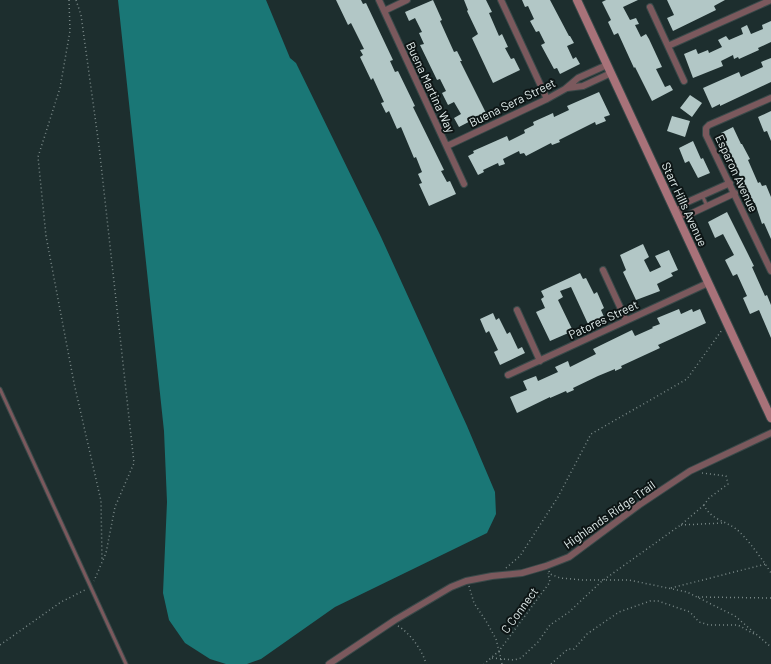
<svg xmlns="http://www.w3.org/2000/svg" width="771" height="664" viewBox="0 0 771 664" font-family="Barlow,sans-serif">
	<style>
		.water { fill: #1a7776 }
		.building { fill: #b2c7c6 }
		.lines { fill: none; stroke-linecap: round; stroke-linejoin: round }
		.lane-casing { stroke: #394949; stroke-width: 5 }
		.street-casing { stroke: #394949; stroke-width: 8 }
		.secondary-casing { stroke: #394949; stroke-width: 10 }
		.path { stroke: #7a8988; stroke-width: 1.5; stroke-dasharray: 1 3; stroke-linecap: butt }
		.lane { stroke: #7b595d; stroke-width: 3 }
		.street { stroke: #7b595d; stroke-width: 6 }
		.secondary { stroke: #a87279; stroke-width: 8 }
		.labels { text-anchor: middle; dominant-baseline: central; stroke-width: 4; stroke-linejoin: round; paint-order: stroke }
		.street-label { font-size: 12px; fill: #e2edec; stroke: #0d1515 }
	</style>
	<rect width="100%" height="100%" fill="#1d2e2e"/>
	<path class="water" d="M118,0H266L290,58L296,63L381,237L467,426L495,492L496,514L487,533L335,607L261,659L247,664H226L210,659L185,643L169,620L163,593L167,502L164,431Z"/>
	<path class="building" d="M336,0H361L363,4L366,3L393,60L390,61L395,72L398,71L415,106L413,107L444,170L441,171L447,182L450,181L456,194L429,206L419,184L422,183L418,174L422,172L416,157L414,158L401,127L397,129L389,111L386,113L381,103L384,102L373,78L371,80L360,57L363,55L360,50L364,49L351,23L348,25Z
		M433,0L442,20L440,21L454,52L457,51L462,61H460L486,113L459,127L454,118L461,114L454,102L448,105L442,93L446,91L440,79L437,80L420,45L424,44L419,33L422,32L415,18L409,21L405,12Z
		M464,0H486L492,12L489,13L499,36L502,34L508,47L505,48L511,59L514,58L520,70L493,83L472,38L478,34L467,11L468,10Z
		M522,0H550L569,36H570L574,43L567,46L573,59L576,57L580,64L560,74L557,68L554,69L541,45L545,43L539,31L536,32L530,21L534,19L528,6L525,7Z
		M606,0H638L623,7L630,20L636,18L639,24L635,25L641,37L646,34L649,39L662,67L656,69L665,87L670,85L673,90L652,101L635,67L634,68L618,33L614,35L608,22L611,20L602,2Z
		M667,0H725L714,6L716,10L673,31L667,18L674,15Z
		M771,21V42L758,48L759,50L739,59L738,57L734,59L733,55L721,61L723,66L693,78L684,54L696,49L698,54L708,50L709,53L722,47L718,40L726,36L729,40L743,34L741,28L747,25L751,34L763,29L762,25Z
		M771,58V82L720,106V104L712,108L703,88L739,72L741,77L763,67L761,62Z
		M599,92L610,115L604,117L606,121L596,125L595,122L559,140L560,142L552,145L551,143L526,156L524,153L520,154L519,151L503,159L505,164L499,166L498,163L483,170L484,172L478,175L468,156L474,153L473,151L507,136L509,141L525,133L524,130L534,125L533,122L553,113L554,117L569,110L567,106Z
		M690,95L702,103L692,117L680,108Z
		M771,111V141L767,131L764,132L758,117Z
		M672,116L690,121L685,137L667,131Z
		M733,127L741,144H742L750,159L748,160L758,183L760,182L762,186L766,185L771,197V239L764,223L762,224L755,203H753L744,186L721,133Z
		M693,141L701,159L703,158L710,173L698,178L689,161L685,163L679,148Z
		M727,212L754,266L752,267L765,296L767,295L771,305V338L759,310L750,314L743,298L747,296L737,274L733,276L725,260L734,255L723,234L715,238L708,222Z
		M643,244L649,257L644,260L650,272L661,267L655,256L669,250L678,270L671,273L673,276L657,284L660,291L636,300L623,272L626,270L620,255Z
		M580,273L583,279L586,278L594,294L597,292L604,308L601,310L604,317L588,324L571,287L560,291L563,297L558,300L573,331L550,341L536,312L545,308L541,299L544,297L541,291Z
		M679,309L681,314L692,309L693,312L700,309L706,323L658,345L660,348L621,366L622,368L615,371V369L598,376L573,388L574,390L567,393L566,391L550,398V397L517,413L510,397L527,390L523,381L536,376L538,381L558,372L555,367L568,361L570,367L596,354L593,349L632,330L635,336L653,328L652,327L660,324L657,318Z
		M493,313L496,320L499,318L507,334L510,332L518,349L522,347L525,353L500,365L494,352L498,350L489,331L486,333L480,319Z"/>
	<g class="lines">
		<defs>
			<path id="lane" d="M702,195L707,206
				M0,389L126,664"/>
			<path id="street" d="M379,0L464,184
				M501,0L547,99
				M650,7L684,81
				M384,11L407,0
				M668,46L771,0
				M567,88L583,86L611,73
				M771,98L709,125L706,128V135L771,271
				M447,146L547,99L565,89L578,78L607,65
				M676,214L683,204L730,183
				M676,214L688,215L735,193
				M603,270L626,320
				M517,310L540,361
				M508,375L708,283
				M329,664L395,620L451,587L466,581L492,576L522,573L546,566L569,557L639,505L690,471L771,433"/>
			<path id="secondary" d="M577,0L771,418"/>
		</defs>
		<use href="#lane" class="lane-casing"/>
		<use href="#street" class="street-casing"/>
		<use href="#secondary" class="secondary-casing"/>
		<path class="path" d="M69,0L70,31L60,88L38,157L46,236L74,383L101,501L102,560
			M76,0L81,15L99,146L134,463L115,507L106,553L94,581
			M702,473L726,476L728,484L709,498L704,505C711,520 724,520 736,529C745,535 765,563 771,573
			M681,525L723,523
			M506,568L520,556L558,497L591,434L687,379L722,330
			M549,571L550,574L560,578L583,580H629L687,592L735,616L771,647
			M469,586L474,603L486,621L496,639L499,651L484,664
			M671,588L766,564
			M698,597L771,598
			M398,626C410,633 423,651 426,664
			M0,645L61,602L85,590
			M492,658L514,660L521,658L538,642L550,625L569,612L602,581L682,524L704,505
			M502,664L499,651L550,582L548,573
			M551,664L568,649H574L587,634L619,612L650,601H658L690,612L699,622L709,625H738L756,635"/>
		<use href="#lane" class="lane"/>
		<use href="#street" class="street"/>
		<use href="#secondary" class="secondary"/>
	</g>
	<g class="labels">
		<g class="street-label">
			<text transform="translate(431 87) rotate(65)">Buena Martina Way</text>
			<text transform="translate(512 102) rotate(-26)">Buena Sera Street</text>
			<text transform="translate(737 173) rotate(65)">Esparon Avenue</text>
			<text transform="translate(685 204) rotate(65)">Starr Hills Avenue</text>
			<text transform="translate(603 319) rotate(-25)">Patores Street</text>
			<text transform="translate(609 514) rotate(-35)">Highlands Ridge Trail</text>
			<text transform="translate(519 610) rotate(-54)">C Connect</text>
		</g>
	</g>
</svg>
